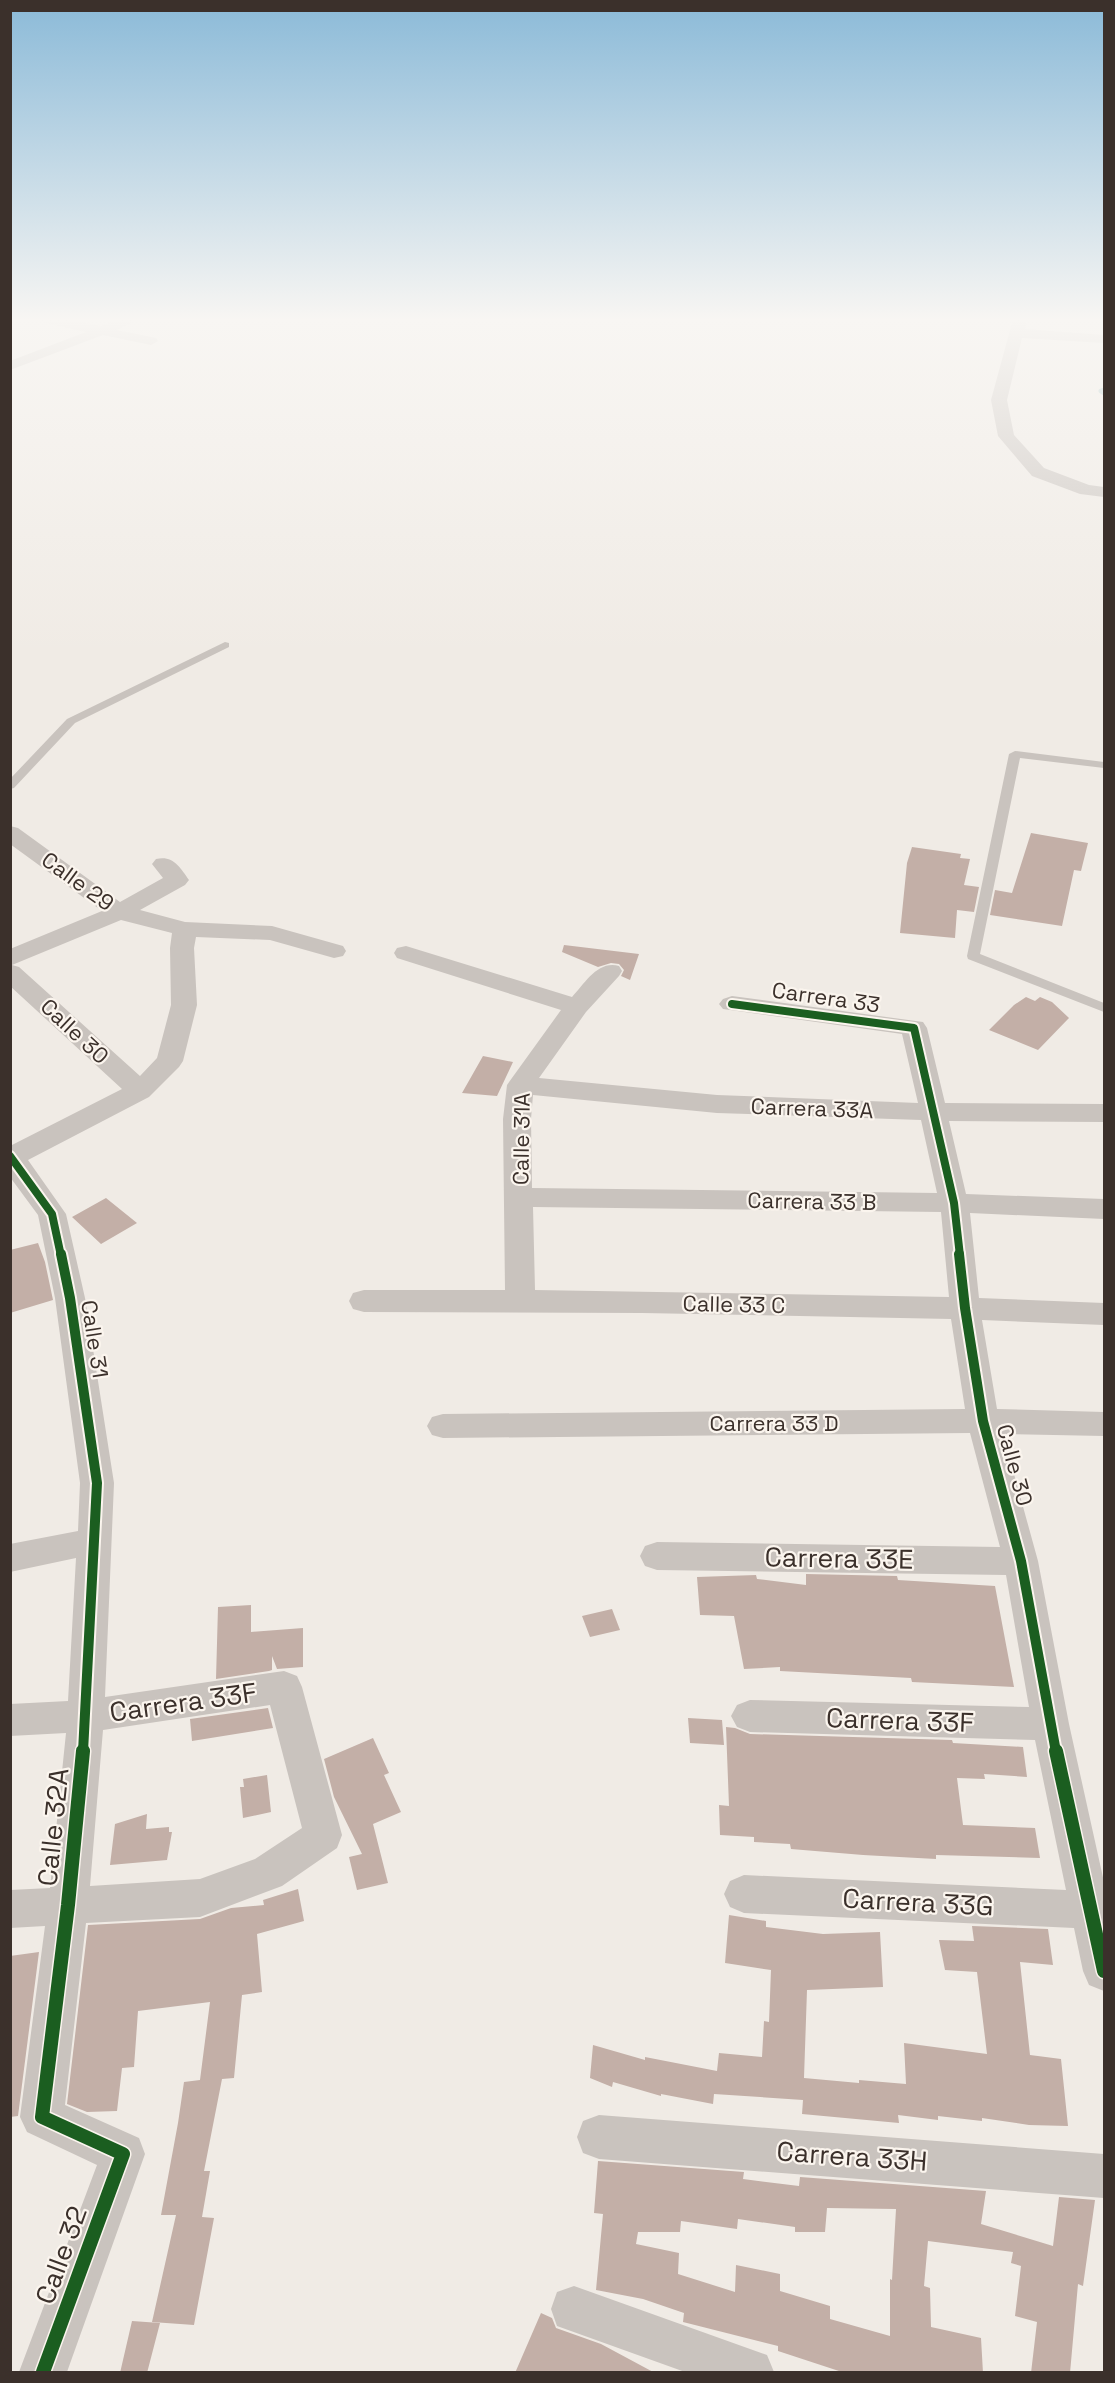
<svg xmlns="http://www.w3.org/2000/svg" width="1115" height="2383" viewBox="0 0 1115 2383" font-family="'Space Grotesk',sans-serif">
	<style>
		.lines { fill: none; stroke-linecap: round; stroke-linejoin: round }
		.stream { stroke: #a1c2c1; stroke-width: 5 }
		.building { fill: #c3afa7; fill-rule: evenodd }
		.lane { fill: #c9c3be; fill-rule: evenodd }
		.street { fill: #c9c3be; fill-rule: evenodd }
		.cycleway-far2-casing { stroke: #fbf5ee; stroke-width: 12 }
		.cycleway-far1-casing { stroke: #fbf5ee; stroke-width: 14 }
		.cycleway-casing { stroke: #fbf5ee; stroke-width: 17 }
		.cycleway-far2 { stroke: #1b5e20; stroke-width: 8 }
		.cycleway-far1 { stroke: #1b5e20; stroke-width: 10 }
		.cycleway { stroke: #1b5e20; stroke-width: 14 }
		.labels { text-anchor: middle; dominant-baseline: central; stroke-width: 4.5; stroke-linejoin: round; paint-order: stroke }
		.street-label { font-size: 22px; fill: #3b302b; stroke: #fbf5ee }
		.near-street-label { font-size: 27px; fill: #3b302b; stroke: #fbf5ee }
	</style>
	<rect width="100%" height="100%" fill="#f0ebe5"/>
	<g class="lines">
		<path class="stream" d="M1104,390L1101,391L1104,393"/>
	</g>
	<path class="building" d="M1031,833L1088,843L1081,871L1074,870L1062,926L990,915L995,890L1012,893Z
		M912,847L961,854L960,858L970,859L964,885L979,887L974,912L957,910L955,938L900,933L907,863Z
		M564,945L639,954L630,980L621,976L624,970L619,964L611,963L598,967L562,952Z
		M1026,997L1035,1001L1040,997L1052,1002L1069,1018L1038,1050L989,1030L1014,1005Z
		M483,1056L513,1062L497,1096L462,1093Z
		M106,1198L137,1223L101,1244L72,1217Z
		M38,1243L45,1262L53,1300L10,1313V1250Z
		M806,1574L897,1576L898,1580L995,1586L1014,1687L912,1682L911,1678L780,1671V1667L744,1669L734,1616L700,1615L697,1577L756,1575L757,1579L806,1585Z
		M251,1605V1632L303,1628V1667L277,1669L272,1656V1670L269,1671L216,1679L218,1607Z
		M612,1609L620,1630L590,1637L582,1616Z
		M268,1708L273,1728L192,1741L190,1719Z
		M688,1718L722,1720L724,1745L690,1743Z
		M726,1727L735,1728L750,1734L952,1740L953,1743L1023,1747L1027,1777L984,1774L985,1779L957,1778L963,1825L1035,1828L1040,1858L936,1855V1859L863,1855L791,1849L790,1844L754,1842V1837L720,1835L719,1805L729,1806Z
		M373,1738L389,1773L384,1775L401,1812L373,1824L388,1883L357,1890L349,1857L362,1854L334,1797L324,1759Z
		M267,1775L271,1812L243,1818L240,1787H244L243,1779Z
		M147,1814L146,1829L169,1827V1832H172L167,1860L110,1865L115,1824Z
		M298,1889L304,1921L257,1934L262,1992L242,1995L234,2078L222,2079L204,2171H210L202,2217L214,2218L194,2325L152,2322L176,2215H161L178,2123L184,2082L200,2080L210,2002L138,2011L134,2067L122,2068L117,2111L87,2112L67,2104L88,1925L200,1919L231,1908L264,1905L263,1900Z
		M729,1915L766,1921V1927L823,1934L880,1932L883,1987L807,1990L804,2078L859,2083V2080L906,2084L904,2043L987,2054L977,1972L945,1970L939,1940L974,1941L972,1926L1048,1929L1053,1965L1020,1962L1030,2055L1061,2059L1068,2126L1029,2125L982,2118V2121L938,2116V2120L898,2115L899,2123L802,2114L803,2100L714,2094L713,2104L661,2094V2096L613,2082L612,2087L590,2078L593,2045L645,2060V2057L717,2071L719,2053L762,2057L764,2021L769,2022L771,1970L725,1963Z
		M39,1952L18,2116L10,2117V1956Z
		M598,2161L744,2172L743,2179L799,2186L800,2177L986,2191L981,2224L1053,2246L1059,2197L1095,2200L1083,2286L1078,2284L1070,2373H1031L1037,2322L1015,2316L1021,2266L1011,2263L1013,2252L928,2241L924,2286L930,2288L931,2327L981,2338L983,2373H845L778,2351V2346L683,2322L684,2313L643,2299L596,2290L603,2214L594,2213ZM827,2208L896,2209L892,2280L890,2279V2336L830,2319V2306L780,2291V2274L736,2265L735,2292L678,2274L679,2253L636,2244L638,2232H680L681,2221L737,2229L738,2219L795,2227V2232H825Z
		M541,2313L552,2318L556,2328L601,2344L655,2373H515Z
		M132,2321L160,2323L147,2373H120Z"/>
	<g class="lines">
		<path class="lane" d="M225,642L229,643V647L75,723L14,788L10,789V779L67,719Z
			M1015,751L1104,762V768L1020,758L980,954L1104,1003V1012L968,959L967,956L1009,754Z"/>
		<path class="street" d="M39,319H68L101,326L118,319H139L117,330L156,338L158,341L151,345L103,335L10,370V361L86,332L41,322Z
			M1013,319H1027L1025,329L1104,335V343L1022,338L1007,400L1014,435L1044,468L1089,485L1104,487V497L1080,494L1032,476L998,436L991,400Z
			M10,826L18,828L120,902L163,878L152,864L156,859C173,855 180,867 189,880L185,885L140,910L185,922L272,926L343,946L346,951L343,956L334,958L270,940L196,937L194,948L197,1005L183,1061L179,1067L149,1097L28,1160L66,1214L85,1298L114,1483L105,1697L284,1671L297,1676L302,1687L342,1835L337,1848L282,1886L200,1917L86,1923L65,2105L139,2138L145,2154L67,2372H19L97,2165L27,2132L20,2117L45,1926L10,1928V1890L50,1888L66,1733L10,1736V1704L68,1701L76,1558L10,1572V1544L78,1531L80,1483L55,1298L38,1215L10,1177V1146L122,1089L10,986V949L102,911L10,844ZM121,920L172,933L170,948L171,1005L157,1058L140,1076L19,967L12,965ZM270,1705L302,1828L255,1859L200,1879L90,1886L103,1730Z
			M406,946L572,997C585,983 598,960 619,966L622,971L619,976L586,1012L539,1078L717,1095L918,1103L902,1034L723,1009L719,1004L723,999L732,996L923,1022L927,1028L945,1103L1104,1104V1122L949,1121L966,1194L1104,1199V1219L970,1213L979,1298L1104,1303V1325L982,1320L997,1409L1104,1412V1436L1003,1434L1038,1561L1069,1724L1104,1882V1991L1089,1985L1083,1971L1074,1928L744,1913L730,1907L724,1894L730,1881L744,1875L1066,1890L1035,1740L750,1732L737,1727L731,1716L737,1705L750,1700L1029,1707L1006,1575L657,1570L645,1566L640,1556L645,1546L657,1542L1000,1547L970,1433L443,1438L432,1435L427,1426L432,1417L443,1414L965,1409L951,1319L642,1313L364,1312L353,1309L349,1301L353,1293L364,1290H505L503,1119L507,1085L561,1010L397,958L394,953L397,948ZM533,1095L717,1113L921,1120L937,1193L532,1188L531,1119ZM533,1207L941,1212L949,1297L535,1290Z
			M599,2115L1104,2154V2198L599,2159L583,2153L577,2137L583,2121Z
			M574,2286L767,2355L774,2372H685L557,2326L551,2309L557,2292Z"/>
		<defs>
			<path id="cycleway-far2" d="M732,1004L914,1028L954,1203L960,1256
				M10,1156L52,1214L61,1256"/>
			<path id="cycleway-far1" d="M61,1254L70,1298L97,1483L83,1752
				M959,1254L965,1308L983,1421L1021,1561L1056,1752"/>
			<path id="cycleway" d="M1056,1751L1104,1971
				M43,2372L123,2154L42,2117L68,1905L83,1751"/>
		</defs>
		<use href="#cycleway-far2" class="cycleway-far2-casing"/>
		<use href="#cycleway-far1" class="cycleway-far1-casing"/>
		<use href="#cycleway" class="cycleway-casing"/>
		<use href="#cycleway-far2" class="cycleway-far2"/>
		<use href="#cycleway-far1" class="cycleway-far1"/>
		<use href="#cycleway" class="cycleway"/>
	</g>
	<linearGradient id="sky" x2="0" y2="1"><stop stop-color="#8bbad8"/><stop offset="0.49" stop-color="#f8f6f3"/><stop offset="1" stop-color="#f8f6f3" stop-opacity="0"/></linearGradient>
	<rect width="1115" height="653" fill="url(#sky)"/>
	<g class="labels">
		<g class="street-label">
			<text transform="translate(78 881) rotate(36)">Calle 29</text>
			<text transform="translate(826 997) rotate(8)">Carrera 33</text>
			<text transform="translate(75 1031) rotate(43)">Calle 30</text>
			<text transform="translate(812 1108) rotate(2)">Carrera 33A</text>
			<text transform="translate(521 1139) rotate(-89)">Calle 31A</text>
			<text transform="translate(812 1201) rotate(1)">Carrera 33 B</text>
			<text transform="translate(734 1304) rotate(1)">Calle 33 C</text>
			<text transform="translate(95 1339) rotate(81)">Calle 31</text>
			<text x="774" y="1423">Carrera 33 D</text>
			<text transform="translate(1015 1465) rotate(75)">Calle 30</text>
		</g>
		<g class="near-street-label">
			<text transform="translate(839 1558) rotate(1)">Carrera 33E</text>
			<text transform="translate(183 1702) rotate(-8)">Carrera 33F</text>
			<text transform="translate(900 1720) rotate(2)">Carrera 33F</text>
			<text transform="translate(53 1827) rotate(-84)">Calle 32A</text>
			<text transform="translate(918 1902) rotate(3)">Carrera 33G</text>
			<text transform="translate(852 2156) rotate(4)">Carrera 33H</text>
			<text transform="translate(61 2255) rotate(-70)">Calle 32</text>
		</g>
	</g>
	<rect width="1115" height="2383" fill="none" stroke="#3b302b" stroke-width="24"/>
</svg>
